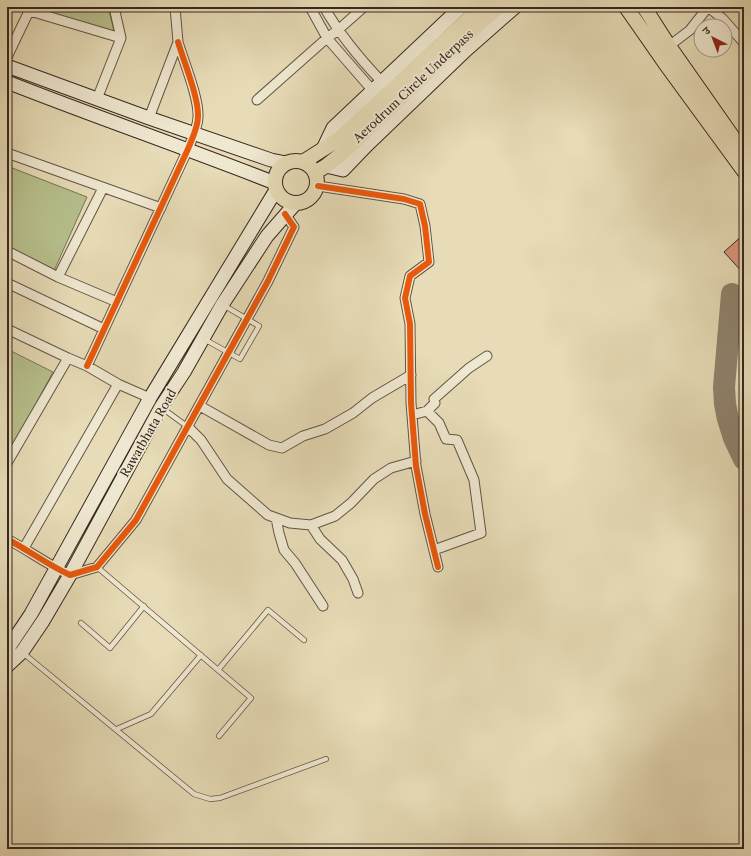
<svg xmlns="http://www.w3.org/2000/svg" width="751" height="856" viewBox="0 0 751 856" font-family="'Libre Caslon Text','Noto Serif Devanagari',serif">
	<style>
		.green { fill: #b7c08d; stroke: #777457 }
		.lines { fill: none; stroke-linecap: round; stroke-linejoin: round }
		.taxiway { stroke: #8f826c; stroke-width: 22 }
		.building { fill: #dc977d; stroke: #372721 }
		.lane-casing { stroke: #635446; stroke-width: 6 }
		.street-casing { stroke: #635446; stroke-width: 11 }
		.secondary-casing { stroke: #372721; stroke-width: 15 }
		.primary-casing { stroke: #372721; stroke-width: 16 }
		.lane { stroke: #efe8d0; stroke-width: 4.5 }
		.street { stroke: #efe8d0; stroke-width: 9 }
		.secondary { stroke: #efe8d0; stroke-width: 13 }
		.primary { stroke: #e7dcb7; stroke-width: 14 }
		.cycleway-casing { stroke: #efe8d0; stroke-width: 8 }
		.cycleway { stroke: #e8590c; stroke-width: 6 }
		.labels { text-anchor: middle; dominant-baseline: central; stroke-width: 4; stroke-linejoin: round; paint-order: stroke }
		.street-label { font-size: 12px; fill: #372721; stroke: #efe8d0 }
	</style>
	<rect width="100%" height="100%" fill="#e7dcb7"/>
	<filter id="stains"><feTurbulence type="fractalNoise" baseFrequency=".005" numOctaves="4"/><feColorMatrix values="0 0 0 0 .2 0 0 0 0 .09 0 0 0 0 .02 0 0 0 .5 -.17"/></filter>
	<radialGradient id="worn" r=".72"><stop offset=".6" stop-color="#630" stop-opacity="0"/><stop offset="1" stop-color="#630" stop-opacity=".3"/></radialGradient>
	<path class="green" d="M37,7H108L115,35L36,9Z
		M7,166L87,197L53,273L7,250Z
		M7,349L53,372L7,457Z"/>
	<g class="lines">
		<path class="taxiway" d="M732,294L724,387L725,404L728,419L734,438L744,459"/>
	</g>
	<path class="building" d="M744,234V274L724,252Z"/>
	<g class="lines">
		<defs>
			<path id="lane" d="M204,339L240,359L259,326L223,305
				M162,408L188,427
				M97,567L251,698L219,736
				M81,623L110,648L144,606
				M23,653L194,794L210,799L220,798L326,759
				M218,670L268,610L304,640
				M117,729L151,714L201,655"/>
			<path id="street" d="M310,7L327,38L373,91
				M324,7C340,35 360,59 382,82
				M30,11L121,38
				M669,46L690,30L708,7L723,19L744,43
				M7,57L31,7
				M97,99L121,38L114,7
				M257,100L327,38L338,30L364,7
				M149,118L178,42L175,7
				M7,153L161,208
				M318,186L404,199L420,204L425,226L429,262L410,276L405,298L410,324L411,403L416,466L425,514L438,567
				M7,251L58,277L117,302
				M58,277L103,188
				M7,283L104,329
				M7,329L68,358L87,366L118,384L150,398
				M87,366L188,149C192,139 198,127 198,117C199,98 184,62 178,42
				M200,406L269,445L282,448L303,436L325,429L353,413L372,398L411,375
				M427,411L439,423L446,439L457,440L474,480L481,533L434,550
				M412,415L427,411L435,403L434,399L469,368L487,356
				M188,427L201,440L227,479L268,515L290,523L311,525L335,516L351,503L374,479L391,468L416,461
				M7,463L68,358
				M276,518L279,533L284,550L295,563L323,606
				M311,525L320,539L342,560L353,579L358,593
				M7,539C28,550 48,565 70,575L97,567L136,520L268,281L294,227L285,214
				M24,548L118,384"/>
			<path id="secondary" d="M7,66L149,118L271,160L286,163
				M7,82C96,117 186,148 275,183
				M323,149L333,128L461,7
				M326,166L343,170L367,145L466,50L515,7
				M7,650L31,614L150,398L276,190
				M7,666L22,652L43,621L70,575L161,407L184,372L222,305L267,236L295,204"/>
			<path id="primary" d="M626,7L665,63L744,171
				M644,7L669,46L744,153
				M275 182a21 21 0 1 1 42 0a21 21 0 1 1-42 0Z
				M303,162L339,139L481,7
				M316,172L326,166L345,151L480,23L499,7"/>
		</defs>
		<use href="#lane" class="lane-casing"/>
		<use href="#street" class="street-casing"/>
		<use href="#secondary" class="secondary-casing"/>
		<use href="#primary" class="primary-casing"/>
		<use href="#lane" class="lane"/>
		<use href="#street" class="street"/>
		<use href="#secondary" class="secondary"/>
		<use href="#primary" class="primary"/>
		<defs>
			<path id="cycleway" d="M318,186L404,199L420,204L425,226L429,262L410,276L405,298L410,324L411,403L416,466L425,514L438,567
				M87,366L188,149C192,139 198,127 198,117C199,98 184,62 178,42
				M7,539C28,550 48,565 70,575L97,567L136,520L268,281L294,227L285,214"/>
		</defs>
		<use href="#cycleway" class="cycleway-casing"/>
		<use href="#cycleway" class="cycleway"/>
	</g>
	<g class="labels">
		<g class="street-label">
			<text transform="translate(413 86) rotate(-43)">Aerodrum Circle Underpass</text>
			<text transform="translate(148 433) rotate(-60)">Rawatbhata Road</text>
		</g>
	</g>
	<rect width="751" height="856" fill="none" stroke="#e7dcb7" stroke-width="24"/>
	<rect x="8" y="8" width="735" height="840" fill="none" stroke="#372721" stroke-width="2"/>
	<rect x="12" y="12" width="727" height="832" fill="none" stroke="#372721"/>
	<g transform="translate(713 38) rotate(318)"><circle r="19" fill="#efe8d0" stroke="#a59b8a"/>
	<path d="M0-3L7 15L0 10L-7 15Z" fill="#8f2418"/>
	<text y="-6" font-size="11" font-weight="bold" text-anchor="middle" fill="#372721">उ</text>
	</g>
	<rect width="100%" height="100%" filter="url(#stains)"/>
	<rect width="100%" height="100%" fill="url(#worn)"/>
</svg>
